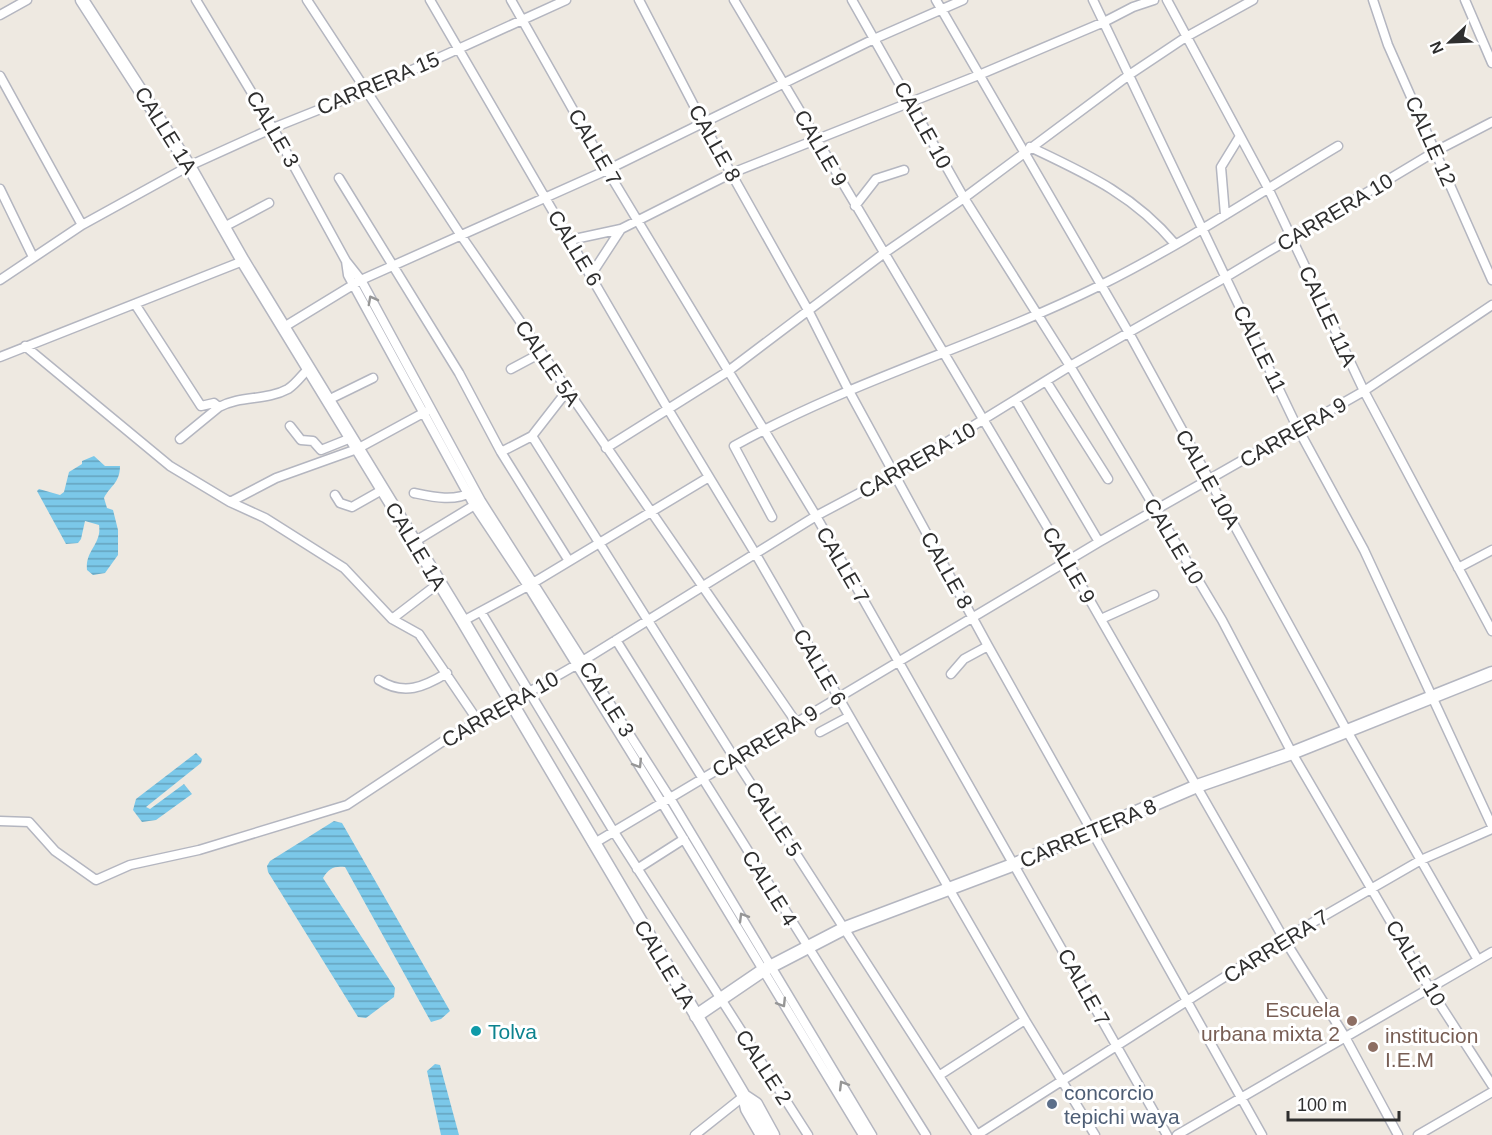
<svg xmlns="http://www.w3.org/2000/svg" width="1492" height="1135" viewBox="0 0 1492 1135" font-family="Helvetica,sans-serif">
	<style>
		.water { fill: url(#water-rules) }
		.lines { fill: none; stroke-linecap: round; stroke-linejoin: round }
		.street-casing { stroke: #b4b6c0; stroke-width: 11 }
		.secondary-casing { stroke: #b4b6c0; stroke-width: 15 }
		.street { stroke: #fff; stroke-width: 8 }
		.secondary { stroke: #fff; stroke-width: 12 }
		.oneway { stroke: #969696 }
		.education-dot { fill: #8d6e63; stroke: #fff; stroke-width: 2 }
		.culture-dot { fill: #0f9aa8; stroke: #fff; stroke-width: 2 }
		.service-dot { fill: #5c6f8a; stroke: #fff; stroke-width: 2 }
		.labels { text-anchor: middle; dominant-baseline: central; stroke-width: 6; stroke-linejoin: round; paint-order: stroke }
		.street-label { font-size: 21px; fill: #2e2e2e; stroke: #fff }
		.education-label { font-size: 21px; fill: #785e54; stroke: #fff; text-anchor: end }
		.culture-label { font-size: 21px; fill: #0d838f; stroke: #fff; text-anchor: start }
		.service-label { font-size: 21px; fill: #4e5e75; stroke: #fff; text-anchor: start }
	</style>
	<defs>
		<pattern id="water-rules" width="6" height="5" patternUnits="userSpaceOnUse" patternTransform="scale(1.5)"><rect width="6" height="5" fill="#7bc8e9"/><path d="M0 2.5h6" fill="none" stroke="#65a3bd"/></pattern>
	</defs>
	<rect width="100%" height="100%" fill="#eee9e1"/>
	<path class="water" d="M94,456L105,466H120C120,483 110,486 104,498L107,508L113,510L118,530V555L105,573L93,575L87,570C85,550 102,544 99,525L85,521L81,539L78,543L66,544L37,491L39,489L60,495L64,492L69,472L82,464V461Z
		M196,753L202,759L201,763L146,807L150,809L184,784L192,794L156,820L142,822L133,810L136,799Z
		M334,821L342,823L450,1011L441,1019L431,1022L345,867C334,866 329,868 323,878L395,988L394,997L366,1018L358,1017L268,872L267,866L270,861Z
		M435,1064L440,1065L459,1135H441L427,1071Z"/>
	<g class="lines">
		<defs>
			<path id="street" d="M196,0L273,128L346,261L361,280L481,501L670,798L872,1135
				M307,0L462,237L796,722
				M430,0L668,409L755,553L1025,1020L1095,1135
				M511,0L607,170L816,516L1167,1135
				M639,0L704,125L808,310L849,391L988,646L1262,1135
				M734,0L1068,562L1284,939L1344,1035L1398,1135
				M852,0L964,198L1070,366L1222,620L1292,753L1430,989L1492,1085
				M936,0L1129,333L1347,731L1478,960
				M1093,0L1297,427L1364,550L1492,826
				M1167,0L1268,188L1364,391L1492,631
				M1373,0L1388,45L1492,280
				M1465,0L1492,63
				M0,15L27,0
				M0,76L82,225
				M1030,147C1087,174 1134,195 1175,244
				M339,178L459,373L501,452L569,561
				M0,189L33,257
				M855,206L876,179L904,170
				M1225,215L1221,167L1240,136
				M224,227L269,203
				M570,240L621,229
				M346,261L348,275L474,505L528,586L662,803L863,1135
				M591,275L621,229L732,173L979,75L1104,22L1133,7L1154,0
				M0,280L82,225L189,166L273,128L368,90L566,0
				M135,304L201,406L214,403L219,407C241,395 266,401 288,389C296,384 302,375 309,368
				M284,327L361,280L607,170L874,39L963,0
				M25,346L170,466L230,502L265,518L344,568L392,619L419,634L478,721
				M0,357L243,261
				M511,369L541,353
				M1046,381L1108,479
				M328,400L373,378
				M1016,401L1099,542
				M290,426L301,440L313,441L321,450L351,438
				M532,436L567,391
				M180,439L219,407
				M606,448L727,372L883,254L964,198L1129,75L1186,37L1253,0
				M501,452L532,436L735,759L977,1135
				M414,493C433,497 454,502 472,492
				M335,495L340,503L352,507L382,490
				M230,502L276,478L357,449L425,412
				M772,517L734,446C850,381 980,345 1099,286C1182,245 1259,193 1338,146
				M414,542L478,503
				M1458,568L1492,550
				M481,612L614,832L808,1135
				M392,619L439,583
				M1101,619L1154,595
				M463,621L528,586L709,477
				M616,640L926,1135
				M951,674L964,659L988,646
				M379,680C404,696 424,687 447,673
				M820,732L848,717
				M0,821L29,822L55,851L96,880L130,865L199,850L347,805L442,742L576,665L816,516L895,474L1070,366L1226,277L1436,151L1492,122
				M593,844L1099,542L1364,391L1492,305
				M637,869L684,839
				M940,1075L1025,1020
				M695,1135L744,1096
				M977,1135L1284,939L1421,860L1492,829
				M1177,1135L1492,952
				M1418,1135L1492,1092"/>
			<path id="secondary" d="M82,0L189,166L243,261L463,621L744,1096L747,1109L762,1135
				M696,1016L762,971L845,928L1015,864L1197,786L1292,753L1492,673
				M744,1096L756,1104L773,1135"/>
		</defs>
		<use href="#street" class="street-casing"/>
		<use href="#secondary" class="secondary-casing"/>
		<use href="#street" class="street"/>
		<use href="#secondary" class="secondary"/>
	</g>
	<defs><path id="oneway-chevron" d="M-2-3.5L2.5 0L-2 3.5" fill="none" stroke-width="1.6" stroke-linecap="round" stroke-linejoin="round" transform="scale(1.5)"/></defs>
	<g class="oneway">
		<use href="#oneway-chevron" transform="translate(372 300) rotate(-118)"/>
		<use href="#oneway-chevron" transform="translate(638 764) rotate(58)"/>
		<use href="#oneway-chevron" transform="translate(743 917) rotate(-121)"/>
		<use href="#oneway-chevron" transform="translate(782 1003) rotate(58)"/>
		<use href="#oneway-chevron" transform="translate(843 1085) rotate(-121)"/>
	</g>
	<g class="education-dot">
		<circle cx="1352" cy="1021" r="6"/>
		<circle cx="1373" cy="1047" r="6"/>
	</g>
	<circle class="culture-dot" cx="476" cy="1031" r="6"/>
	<circle class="service-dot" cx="1052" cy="1104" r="6"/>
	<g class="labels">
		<g class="street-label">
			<text transform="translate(378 83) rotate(-23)">CARRERA 15</text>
			<text transform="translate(923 125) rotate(61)">CALLE 10</text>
			<text transform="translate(273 129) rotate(60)">CALLE 3</text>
			<text transform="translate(166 130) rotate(58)">CALLE 1A</text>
			<text transform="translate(1431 141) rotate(66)">CALLE 12</text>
			<text transform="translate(715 143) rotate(61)">CALLE 8</text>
			<text transform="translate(595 147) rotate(60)">CALLE 7</text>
			<text transform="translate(821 148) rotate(60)">CALLE 9</text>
			<text transform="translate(1335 212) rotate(-31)">CARRERA 10</text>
			<text transform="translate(575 248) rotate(59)">CALLE 6</text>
			<text transform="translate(1328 316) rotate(65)">CALLE 11A</text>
			<text transform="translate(1260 349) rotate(64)">CALLE 11</text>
			<text transform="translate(548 363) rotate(56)">CALLE 5A</text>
			<text transform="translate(1293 432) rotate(-30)">CARRERA 9</text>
			<text transform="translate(917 460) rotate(-30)">CARRERA 10</text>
			<text transform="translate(1208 479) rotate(61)">CALLE 10A</text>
			<text transform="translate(1174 541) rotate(59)">CALLE 10</text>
			<text transform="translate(416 546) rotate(59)">CALLE 1A</text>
			<text transform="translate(843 565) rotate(60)">CALLE 7</text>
			<text transform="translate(1069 565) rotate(60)">CALLE 9</text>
			<text transform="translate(947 570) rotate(61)">CALLE 8</text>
			<text transform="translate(820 667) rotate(60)">CALLE 6</text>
			<text transform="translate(607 699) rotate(58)">CALLE 3</text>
			<text transform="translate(500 709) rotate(-30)">CARRERA 10</text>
			<text transform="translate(765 741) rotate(-31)">CARRERA 9</text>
			<text transform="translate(774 819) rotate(57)">CALLE 5</text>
			<text transform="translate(1088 833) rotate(-23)">CARRETERA 8</text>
			<text transform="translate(770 888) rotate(58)">CALLE 4</text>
			<text transform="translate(1276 946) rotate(-32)">CARRERA 7</text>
			<text transform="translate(1416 963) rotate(59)">CALLE 10</text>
			<text transform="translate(665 964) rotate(59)">CALLE 1A</text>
			<text transform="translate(1084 987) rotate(61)">CALLE 7</text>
			<text transform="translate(764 1067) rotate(57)">CALLE 2</text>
		</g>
		<g class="education-label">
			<text x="1340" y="1009">Escuela<tspan x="1340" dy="24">urbana mixta 2</tspan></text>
			<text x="1385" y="1035" text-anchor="start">institucion<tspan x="1385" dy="24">I.E.M</tspan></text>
		</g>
		<g class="culture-label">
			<text x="488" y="1031">Tolva</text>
		</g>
		<g class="service-label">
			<text x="1064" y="1092">concorcio<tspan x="1064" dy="24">tepichi waya</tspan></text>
		</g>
	</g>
	<g transform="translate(1450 42) rotate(247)" stroke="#ffffff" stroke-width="4.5" paint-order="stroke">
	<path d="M0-4.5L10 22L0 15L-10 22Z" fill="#2e2e2e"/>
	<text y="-9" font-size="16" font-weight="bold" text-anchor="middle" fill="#2e2e2e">N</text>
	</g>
	<path d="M1288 1111v9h111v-9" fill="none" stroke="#2e2e2e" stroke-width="3"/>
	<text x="1297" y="1111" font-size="18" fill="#2e2e2e" stroke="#ffffff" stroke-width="4.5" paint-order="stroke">100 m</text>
</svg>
